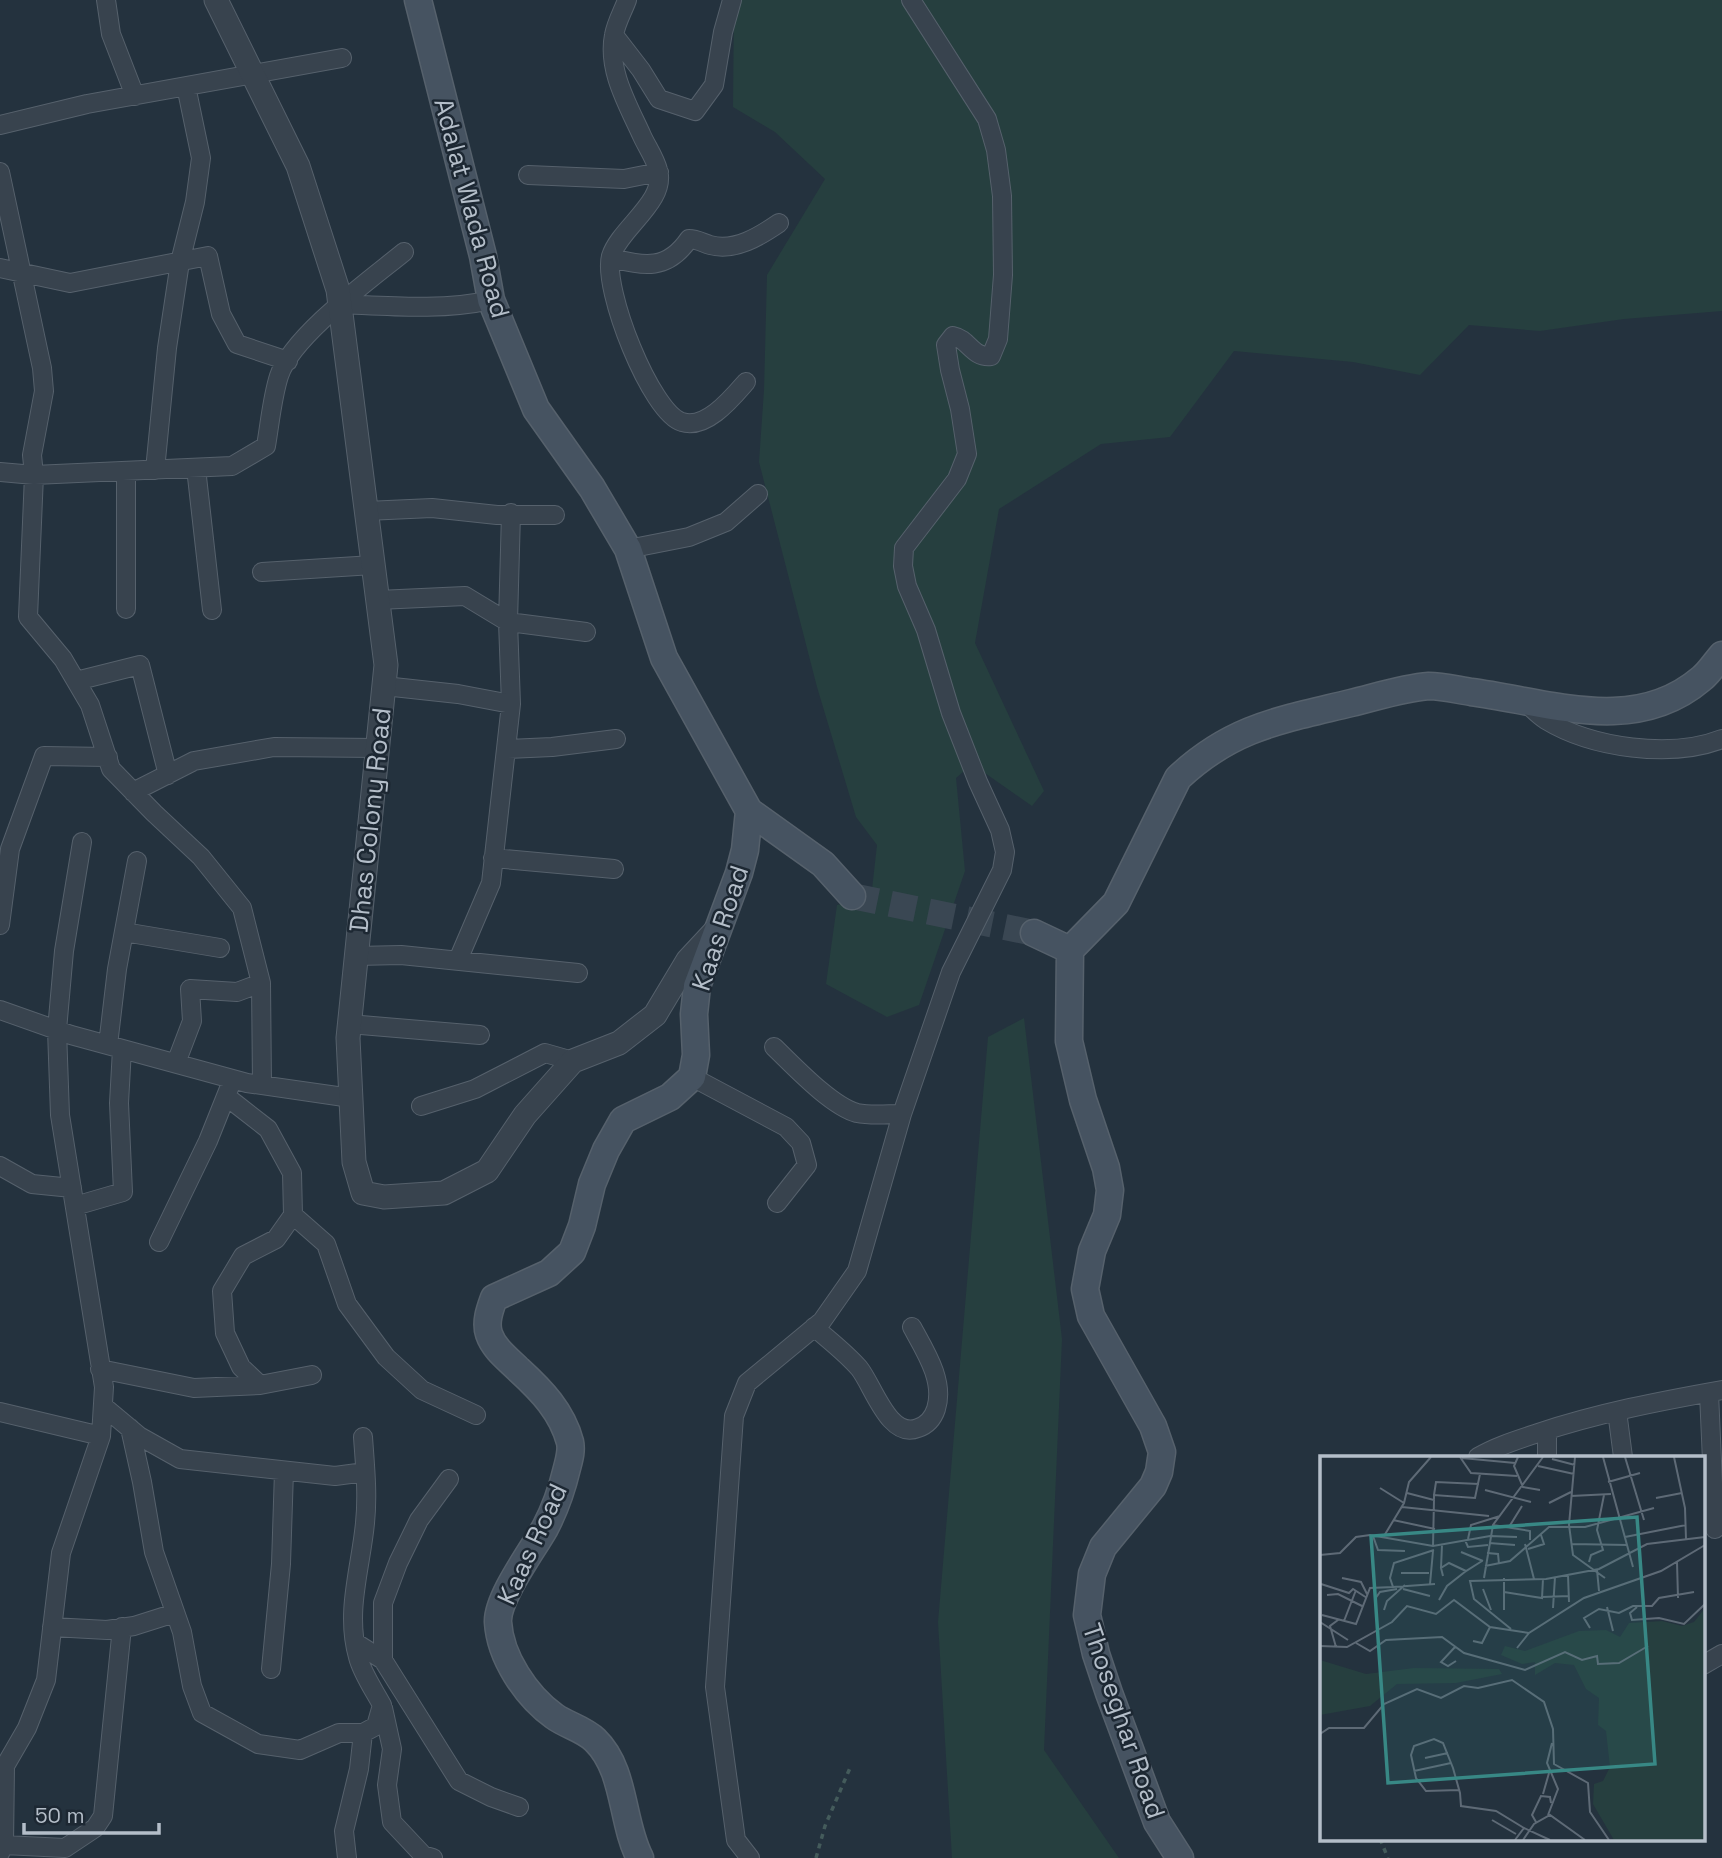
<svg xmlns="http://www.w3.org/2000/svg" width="1722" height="1858" viewBox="0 0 1722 1858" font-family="'Space Grotesk',sans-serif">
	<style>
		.green { fill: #263f3f }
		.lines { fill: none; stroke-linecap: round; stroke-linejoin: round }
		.secondary-tunnel { stroke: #3a4753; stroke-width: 26; stroke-dasharray: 26 13; stroke-linecap: butt }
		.minor-casing { stroke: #56616c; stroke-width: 20 }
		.tertiary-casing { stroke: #56616c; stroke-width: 25 }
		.secondary-casing { stroke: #56616c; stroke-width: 29 }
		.path { stroke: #445b5b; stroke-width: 3.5; stroke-dasharray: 5 5; stroke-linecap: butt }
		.minor { stroke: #38434e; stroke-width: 18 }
		.tertiary { stroke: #38434e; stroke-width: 23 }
		.secondary { stroke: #465361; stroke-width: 26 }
		.labels { text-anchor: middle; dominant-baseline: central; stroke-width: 5; stroke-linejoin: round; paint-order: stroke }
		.street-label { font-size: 26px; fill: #b4bec9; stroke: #1d2833 }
		.inset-road { fill: none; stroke: #5e6a76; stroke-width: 2 }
		.view { fill: #388885; fill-opacity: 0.15; stroke: #388885; stroke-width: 3.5 }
		.inset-edge { fill: none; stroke: #b4bec9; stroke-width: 3.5 }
	</style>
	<rect width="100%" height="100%" fill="#24323e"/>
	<path class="green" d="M734,0H1722V311L1624,319L1540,331L1469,325L1420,375L1353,362L1234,351L1170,437L1101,444L999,509L975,643L1044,791L1032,806L972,764L956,778L965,871L919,1005L887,1017L826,984L837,905L871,898L877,845L856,817L817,687L759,462L764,390L767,275L825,179L775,132L733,107Z
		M1024,1018L1062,1339L1044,1750L1119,1858H952L938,1622L988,1037Z"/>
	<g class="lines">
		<path class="secondary-tunnel" d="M852,896L1034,933"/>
		<defs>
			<path id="minor" d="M106,0L111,34L135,96
				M627,0C623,11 616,23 614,35C607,70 628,105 642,136C647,147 655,158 658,170C667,201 620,228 611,256C602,288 651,413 682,422C706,430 732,398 746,382
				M614,35L641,70L659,99L695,111L714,85L723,32L732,0
				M0,125L87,104L342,58
				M0,172L42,368L44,391L32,455L34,475L28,617L63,659L90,705L111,769L154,813L201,857L242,908L261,983L262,1085
				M528,175L624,179L659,172
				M611,258C645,266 667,271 689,239C697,239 703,243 710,245C735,252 760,236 779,223
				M0,268L70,283L208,256L221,314L237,344L288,361
				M340,304C389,306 442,311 491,300
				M196,468L212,610
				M155,470L167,348L180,262L195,202L201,158L186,86
				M126,471V609
				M0,472L34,475L232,466L266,446C270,423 272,398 279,376C292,336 371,279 404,252
				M366,511L432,508L497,515H555
				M511,513L508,622L511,704
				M628,549L689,537L726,522L758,494
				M262,572L373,565
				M378,600L465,596L508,622L586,632
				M76,681L140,665L168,775
				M384,686L458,694L511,704L491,883L458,960
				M1525,702C1532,708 1538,715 1546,720C1592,748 1671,759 1722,739
				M506,749L552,747L616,739
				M133,792L194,761L274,747L377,748
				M493,858L614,869
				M0,925L10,849L44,756L108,757
				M124,932L220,948
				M356,956L401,955L578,973
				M0,1010L71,1035L247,1083L351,1098
				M349,1024L480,1035
				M108,1045L117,969L137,861
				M774,1047C794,1066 831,1106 857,1113C871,1116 887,1114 902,1114
				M176,1063L192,1021L190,989L237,992L261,983
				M692,1077L786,1127L801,1143L807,1165L777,1203
				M227,1097L268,1129L292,1173L293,1215L276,1239L243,1256L222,1291L225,1333L241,1367L260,1385L312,1375
				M421,1106L475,1089L545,1053L573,1061
				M0,1166L32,1184L72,1188
				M75,1206L123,1192L119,1103L122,1049
				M293,1215L326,1244L347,1304L386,1357L422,1390L476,1415
				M159,1242L208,1141L230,1086
				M814,1327C829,1340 846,1353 859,1368C873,1385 889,1440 918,1428C927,1425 933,1418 936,1409C945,1381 925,1351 912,1327
				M100,1369L194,1388L260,1385
				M1709,1393L1715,1529
				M103,1406L139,1436L180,1459L335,1476L365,1472
				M1617,1411L1623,1457
				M0,1412L101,1436
				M130,1428L142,1482L154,1552L182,1632L192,1686L202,1713L258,1744L300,1750L339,1733H363L359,1769L344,1831L347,1858
				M1547,1430V1457
				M363,1437C365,1466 368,1494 365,1523C361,1567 345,1612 358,1657C362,1673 374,1690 382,1705L376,1726L363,1733
				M1478,1457C1497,1446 1517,1440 1538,1433C1598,1413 1660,1401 1722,1390
				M52,1627L107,1630L134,1626L175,1613
				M356,1643L383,1660L459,1781L491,1797L519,1807
				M383,1660V1603L398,1563L419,1520L449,1479
				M1703,1665L1722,1654
				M271,1669L281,1564L284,1471
				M383,1708L392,1749L387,1785L392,1822L423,1855L433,1858
				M4,1845L65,1848L95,1828L103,1816L122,1627
				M0,1853L4,1845L5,1766L27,1728L46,1680L61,1553L101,1436L104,1387L60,1115L57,1030L64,951L82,842
				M750,1858L736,1840L715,1687L734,1416L747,1383L822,1321L857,1271L902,1114L951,972L1002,870L1005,852L1000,830L978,782L951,713L926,630L907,586L903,566L904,548L957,479L967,454L960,409L950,370L946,345L953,336C969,339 972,358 991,356L998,339L1003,275L1002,196L996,150L987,119L911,0"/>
			<path id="tertiary" d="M216,0L298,166L338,290L386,665L348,1038L354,1162L363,1193L384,1197L444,1193L487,1171L525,1115L573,1061L619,1043L655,1015L688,960L716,930"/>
			<path id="secondary" d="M418,0L483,256L491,300L536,409L592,488L628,549L664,658L749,811L823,864L852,896
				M1034,933L1070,950
				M640,1858C621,1822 626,1770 595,1740C584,1729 566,1725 554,1716C526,1696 500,1657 498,1622C497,1598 532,1551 545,1528C555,1509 562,1489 567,1468C569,1460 572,1451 570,1442C562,1412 542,1391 519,1370C508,1359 494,1349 489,1334C485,1322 490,1309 494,1298L549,1273L572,1252L582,1226L592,1184L606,1150L623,1120L670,1097L692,1077L696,1055L694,1014L697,986L739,873L745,850L749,811
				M1180,1858L1157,1822L1109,1693L1096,1654L1087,1615L1092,1574L1103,1547L1153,1486L1159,1472L1162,1452L1153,1426L1091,1316L1085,1289L1092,1251L1107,1215L1110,1190L1106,1168L1083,1100L1069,1041L1070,950L1116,903L1178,778C1232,727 1281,720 1351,703C1376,697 1403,688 1429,686C1442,686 1458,690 1471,692C1548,702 1634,736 1701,679C1709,673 1715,663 1722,655"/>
		</defs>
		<use href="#minor" class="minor-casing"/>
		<use href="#tertiary" class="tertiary-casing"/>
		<use href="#secondary" class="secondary-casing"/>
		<path class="path" d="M1380,1839L1388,1858
			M816,1858L825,1826L850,1768"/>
		<use href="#minor" class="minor"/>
		<use href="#tertiary" class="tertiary"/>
		<use href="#secondary" class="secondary"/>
	</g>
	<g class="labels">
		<g class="street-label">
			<text transform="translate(472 208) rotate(75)">Adalat Wada Road</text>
			<text transform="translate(370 820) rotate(-84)">Dhas Colony Road</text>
			<text transform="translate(720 928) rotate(-72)">Kaas Road</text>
			<text transform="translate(532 1544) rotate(-65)">Kaas Road</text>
			<text transform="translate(1124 1721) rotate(71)">Thoseghar Road</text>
		</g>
	</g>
	<g transform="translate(1320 1456)">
		<rect width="385" height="385" fill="#24323e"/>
		<path d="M385,152V384H294L273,348L274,328L283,325L290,311L286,275L278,269L279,242L266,233L254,209L235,207L215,219V206L202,208L181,199L185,190L205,195L259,175L286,174L300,181L309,167L342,165L362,170L374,166ZM0,204L46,218L94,212L179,213L182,218L136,227L77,228L50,250L0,259Z" fill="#263f3f"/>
		<path class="inset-road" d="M140,1L151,17L197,20M198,1L194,10L203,31L220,34M255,1L249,69L253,99L285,122M283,1L313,111M305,1L324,64M354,1L365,52L366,83M142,2L195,7M232,3L255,9M218,10L254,18M288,26L320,17M60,32L84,47M165,34L211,46M87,37L114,44L113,90M114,39L116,26L159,28M251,40L291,38M336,42L362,37M114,43V39L155,42L160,18M229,47L251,36M82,51L169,60M73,64L115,73M173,69L210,75V84M189,71L202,50M53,80L58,94L85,95M64,80L84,47L89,26L111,1M305,81L366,69M148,83L151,69L180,60M145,84L148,91L168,89M169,87L195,89M205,88L214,123M252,88L307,89M208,93L224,88L221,79M141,96L163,105M167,97L178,98L179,108M0,99L20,97L36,81L50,79L113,90L170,80L197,81M269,106L271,99L283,94L277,74L284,39M357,106L358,142M165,110L190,105L229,71H265L334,52M121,112L122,89M277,114L279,135M81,117H109M248,119L249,146M123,120L121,112L129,107L146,115L162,105M22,122L41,126L47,138M164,122L173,69L223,1M1,128L29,137L33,133L47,142M110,128L113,95M73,131L115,128M83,133L110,140M163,133L171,154M184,136L222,142L223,123M7,139L18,138L42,150M222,141L249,140M55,143L60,136L77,133M119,144L127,130L146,115M287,151L293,175M317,151L310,157L312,164L339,162L364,168L385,148M233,152L235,121M64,154L67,145L85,129M184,154V122M2,159L36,168L50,132L73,131L70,122L74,107L114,94M24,165L36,134M0,166L28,184M270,172L264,162L279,153L299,157L313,150H332L339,142L374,136M191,173L154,143L150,125L226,123L279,113L327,88L385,81M153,185L162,187L170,171M36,187L50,195L66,184L122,181L144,197L205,214L245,196L262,204L277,200L278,208L299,207L328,190M0,190L27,191L72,166L87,150L116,158L134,144L170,171L209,177M16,191L10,170L18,164M135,191L121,206L128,210L136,205M197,192L209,177L264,142L341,115L385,89M0,278L9,272H44L64,248L97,233L121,242L144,230L158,232L192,224L224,246L233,273L234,308L268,327L270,356L289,384M105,302L128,297M94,315L131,307M139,334L106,335L96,322L91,299L94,290L114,283L123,287L133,312L140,337L141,350L176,355L204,372M223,338L229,317M228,359L238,333L227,307L232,287M172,364L196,378M216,366L212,359L221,340L230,341L231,347M195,384L204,372L230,384M203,384L214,368L230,359L265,384"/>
		<path class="view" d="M317,61L335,308L68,327L51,80Z"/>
		<rect width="385" height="385" class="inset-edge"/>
	</g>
	<path d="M24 1823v10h135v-10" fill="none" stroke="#b4bec9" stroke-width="3.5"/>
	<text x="35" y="1823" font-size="21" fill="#b4bec9" stroke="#1d2833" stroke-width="5" paint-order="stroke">50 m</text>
</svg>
